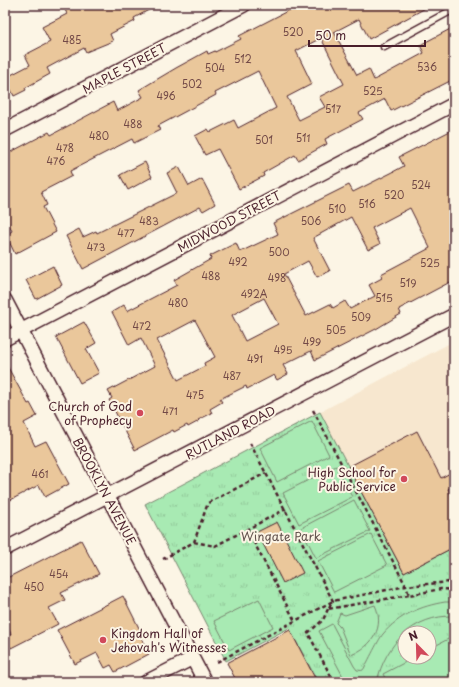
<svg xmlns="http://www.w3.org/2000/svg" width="459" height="687" viewBox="0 0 459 687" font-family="'Playpen Sans',sans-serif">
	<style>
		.built { fill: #f7e7cf }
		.grass { fill: url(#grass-tufts); stroke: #79846f; fill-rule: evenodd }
		.pitch { fill: #a8eab3; stroke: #79846f }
		.building { fill: #eac79b; stroke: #4a1f2b; fill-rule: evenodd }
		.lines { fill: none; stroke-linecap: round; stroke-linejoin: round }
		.lane-casing { stroke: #4a1f2b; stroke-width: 9 }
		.street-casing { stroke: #4a1f2b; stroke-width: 16 }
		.path { stroke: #4a1f2b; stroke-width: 2.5; stroke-dasharray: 4 3; stroke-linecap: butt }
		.lane { stroke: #fcf5e5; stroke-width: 6 }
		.street { stroke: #fcf5e5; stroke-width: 13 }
		.poi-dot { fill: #d1495b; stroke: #fcf5e5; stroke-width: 1.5 }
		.labels { text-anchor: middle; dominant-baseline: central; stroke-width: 4; stroke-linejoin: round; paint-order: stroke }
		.number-label { font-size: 10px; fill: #724947 }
		.street-label { font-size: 12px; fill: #4a1f2b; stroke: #fcf5e5 }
		.poi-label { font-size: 12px; fill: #4a1f2b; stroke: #fcf5e5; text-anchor: end }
		.park-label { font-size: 12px; fill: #62524d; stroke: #fcf5e5 }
	</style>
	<defs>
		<pattern id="grass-tufts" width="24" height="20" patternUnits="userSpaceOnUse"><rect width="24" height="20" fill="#a8eab3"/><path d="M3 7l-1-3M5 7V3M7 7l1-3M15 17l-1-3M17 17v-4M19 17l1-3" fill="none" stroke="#92c89a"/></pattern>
	</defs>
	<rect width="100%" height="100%" fill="#fcf5e5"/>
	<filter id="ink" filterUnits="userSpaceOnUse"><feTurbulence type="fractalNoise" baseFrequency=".025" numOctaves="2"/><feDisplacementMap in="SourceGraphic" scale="8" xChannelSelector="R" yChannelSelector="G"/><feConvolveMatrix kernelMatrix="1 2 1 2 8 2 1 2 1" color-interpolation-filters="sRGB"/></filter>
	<g filter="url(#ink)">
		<path class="built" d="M454,341V547L404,573L320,412Z"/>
		<path class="grass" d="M320,412L404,573L454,547V682H318L289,628L226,661L145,504ZM405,633H429V657H405Z"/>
		<path class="pitch" d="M312,421L329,455L277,482L260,448Z
			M336,466L352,497L299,524L283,493Z
			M354,500L370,531L316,558L301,528Z
			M371,534L387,565L334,592L318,561Z
			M259,599L273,627L229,650L214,621Z
			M445,602H454V616C414,615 385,644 377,682H346L319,631L332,624L354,666L357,670C359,670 361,671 363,670C365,668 378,640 383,634C399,615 421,606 445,602Z
			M375,605C385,627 373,646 351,655L340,627L336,623L340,613L345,615Z
			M454,636V682H387L383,674L415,657H429V649Z"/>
		<path class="building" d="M63,5H158L134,18L135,21L110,34L113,41L86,52L84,48L47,68L50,74L25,88L26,90L14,96L5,78L30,65L25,55L50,42L42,27L67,14Z
			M299,5H431L369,39L359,19L334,32L357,75L369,69L374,80L424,53L420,45L454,27V79L391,111L385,99L359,113L363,119L325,139L327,144L298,160L295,155L263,173L264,176L239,189L218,149L205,155L195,136L208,129L210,132L234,120L238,128L276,108L258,71L215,93L216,95L158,126L160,130L134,143L132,139L70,171L72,176L41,192L47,205L43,207L56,232L15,254L6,235L12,231L5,217V155L49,132L51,135L113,102L117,111L143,97L139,90L176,68L207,51L208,54L215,51V52L241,39L239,36ZM321,38L344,84L319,97L325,107L299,120L287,97L312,84L296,51Z
			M454,129V280L399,309L401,314L376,329L315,360L311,351L283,365L288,374L277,380L274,375L247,389L246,386L220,399L222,402L210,409L212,413L198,420L199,421L188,427L187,425L174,432L173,430L135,450L109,400L112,398L108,391L155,366L141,338L129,345L112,312L124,305L127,311L177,285L174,280L211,259L210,256L236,243L240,252L278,234L273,223L349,185L353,192L391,173L404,166L399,157ZM410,208L430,248L381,274L382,278L369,285L375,296L350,309L345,301L333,308L330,304L306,316L284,274L308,261L317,277L330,271L313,238L351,217L368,250L380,244L372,228ZM264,298L278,324L245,341L232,315ZM195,320L215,357L204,363L205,366L178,380L157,340Z
			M145,162L152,177L128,190L120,175Z
			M179,167L189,186L202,179L215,204L203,211L200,207L83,269L66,236L79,229L83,237L96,231L97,233L177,193L167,173Z
			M53,266L62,285L36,299L26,280Z
			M84,322L96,343L86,349L99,373L80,383L56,337Z
			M5,362L28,404L30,403L37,416L24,423L35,446L46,441L69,484L45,497L39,485L5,503Z
			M417,431L441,478L454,471V485L448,489L454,500V547L404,573L348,467Z
			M277,522L303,573L283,583L257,532Z
			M81,540L99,574L61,593L65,600L49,608L58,624L11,648L5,638L11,634L5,622V579Z
			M123,596L140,630L138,631L149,654L115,672L111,665L105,668L97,653L75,664L57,630Z
			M290,630L317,682H237L227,663Z"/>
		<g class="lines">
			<defs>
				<path id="lane" d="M384,47L454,9"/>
				<path id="street" d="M5,130L244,5
					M5,300L205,682
					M5,339L454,104
					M5,549L454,315
					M146,682L193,658"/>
			</defs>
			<use href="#lane" class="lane-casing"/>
			<use href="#street" class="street-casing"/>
			<path class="path" d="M313,410L406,586L409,595L441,589L454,590
				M250,443L333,601L328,609L409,595
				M247,529L295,621
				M194,542L215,546L286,509
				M163,559L194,542L208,503L266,473
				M328,609L323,620L308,633L334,682
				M217,662L333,601L406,586L450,582L454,584"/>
			<use href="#lane" class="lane"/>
			<use href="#street" class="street"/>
		</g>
	</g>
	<g class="poi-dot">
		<circle cx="140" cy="413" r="4"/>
		<circle cx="404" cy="479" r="4"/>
		<circle cx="103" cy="640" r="4"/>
	</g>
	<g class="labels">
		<g class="number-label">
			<text x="293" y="31">520</text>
			<text x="72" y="39">485</text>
			<text x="243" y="58">512</text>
			<text x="427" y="66">536</text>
			<text x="215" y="67">504</text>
			<text x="192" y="83">502</text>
			<text x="373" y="90">525</text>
			<text x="166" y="95">496</text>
			<text x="333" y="108">517</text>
			<text x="133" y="123">488</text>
			<text x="99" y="135">480</text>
			<text x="303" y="137">511</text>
			<text x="264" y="139">501</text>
			<text x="65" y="147">478</text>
			<text x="56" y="160">476</text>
			<text x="421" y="184">524</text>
			<text x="394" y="194">520</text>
			<text x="367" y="203">516</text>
			<text x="337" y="208">510</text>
			<text x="149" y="220">483</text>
			<text x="311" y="220">506</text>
			<text x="126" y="232">477</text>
			<text x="96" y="246">473</text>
			<text x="279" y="251">500</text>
			<text x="238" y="261">492</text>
			<text x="430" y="262">525</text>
			<text x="211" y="275">488</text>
			<text x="277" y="277">498</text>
			<text x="408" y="282">519</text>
			<text x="254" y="293">492A</text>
			<text x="384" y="297">515</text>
			<text x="178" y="302">480</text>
			<text x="361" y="316">509</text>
			<text x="142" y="325">472</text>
			<text x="336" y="329">505</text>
			<text x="312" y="341">499</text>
			<text x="283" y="349">495</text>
			<text x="255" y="358">491</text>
			<text x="232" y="375">487</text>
			<text x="195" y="394">475</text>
			<text x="170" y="410">471</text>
			<text x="40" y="473">461</text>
			<text x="59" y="573">454</text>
			<text x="34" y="586">450</text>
		</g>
		<g class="street-label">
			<text transform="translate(124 68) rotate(-28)">MAPLE STREET</text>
			<text transform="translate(229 221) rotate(-28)">MIDWOOD STREET</text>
			<text transform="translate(230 432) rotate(-28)">RUTLAND ROAD</text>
			<text transform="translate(105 491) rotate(62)">BROOKLYN AVENUE</text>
		</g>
		<g class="poi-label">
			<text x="132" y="406">Church of God<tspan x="132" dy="14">of Prophecy</tspan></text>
			<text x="396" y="472">High School for<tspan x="396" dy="14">Public Service</tspan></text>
			<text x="111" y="633" text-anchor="start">Kingdom Hall of<tspan x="111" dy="14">Jehovah's Witnesses</tspan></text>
		</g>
		<g class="park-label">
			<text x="281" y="536">Wingate Park</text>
		</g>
	</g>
	<rect width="459" height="687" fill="none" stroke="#fcf5e5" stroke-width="20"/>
	<rect x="10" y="10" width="439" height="667" fill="none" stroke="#4a1f2b" stroke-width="1.5" filter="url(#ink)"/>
	<g transform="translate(417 645) rotate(337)"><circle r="19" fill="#fcf5e5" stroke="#b59f9b"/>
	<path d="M0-3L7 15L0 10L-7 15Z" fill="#d1495b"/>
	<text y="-6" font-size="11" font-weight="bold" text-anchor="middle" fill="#4a1f2b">N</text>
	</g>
	<path d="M309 40v6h116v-6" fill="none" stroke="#4a1f2b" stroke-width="2"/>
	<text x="315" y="40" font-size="12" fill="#4a1f2b" stroke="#fcf5e5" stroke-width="3" paint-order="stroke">50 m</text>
</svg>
